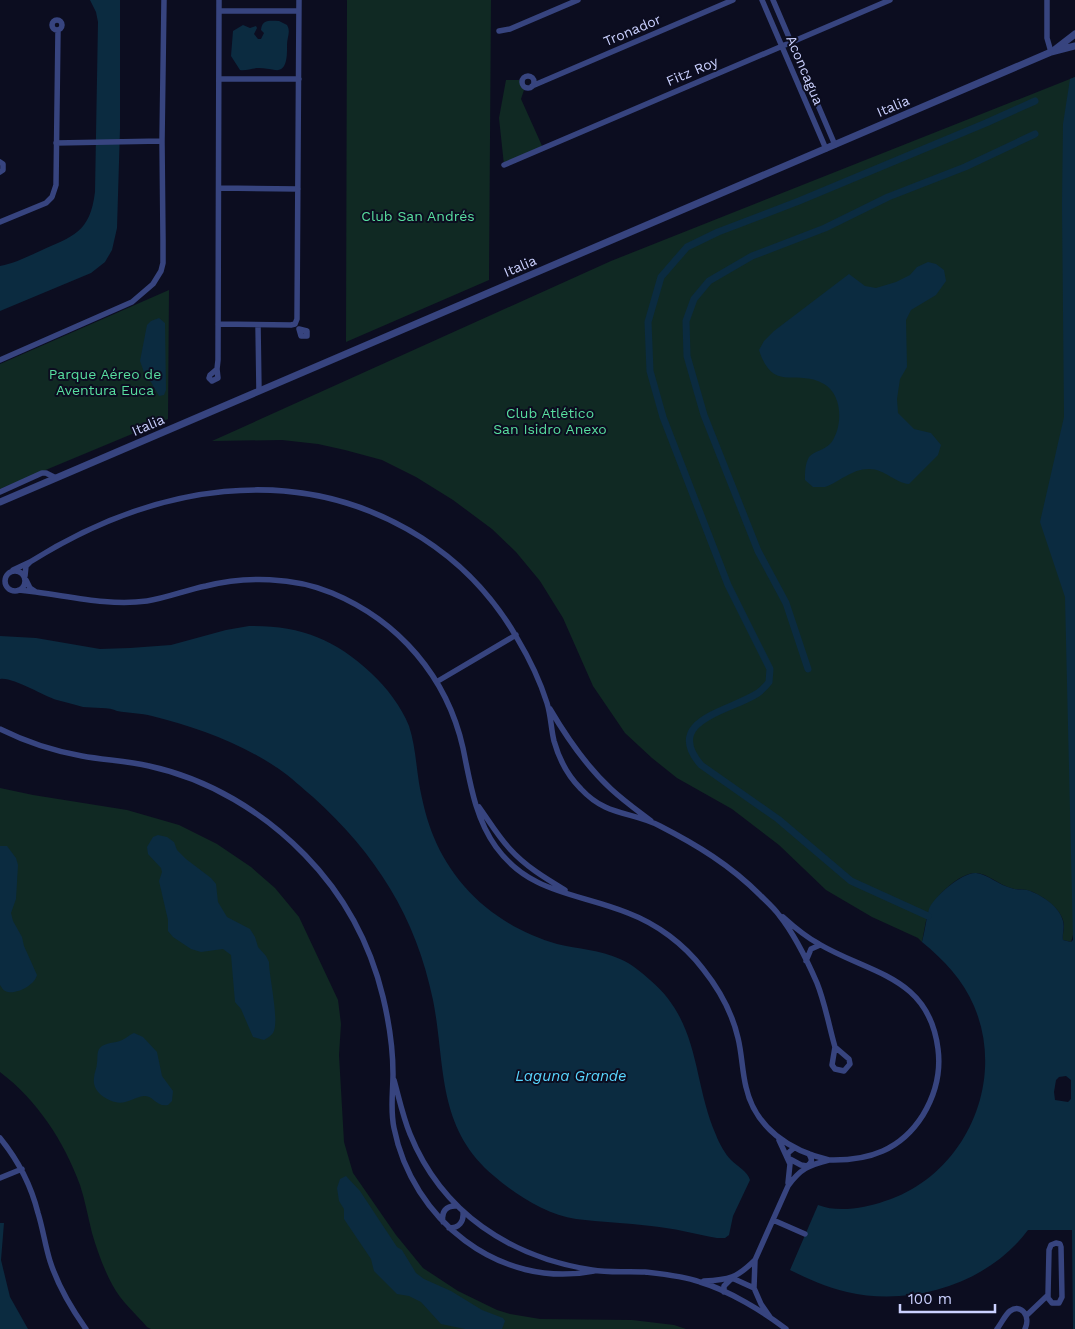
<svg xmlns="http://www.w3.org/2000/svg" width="1075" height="1329" viewBox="0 0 1075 1329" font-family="'Work Sans',sans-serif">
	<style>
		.green { fill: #102923 }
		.water { fill: #0b2b40; fill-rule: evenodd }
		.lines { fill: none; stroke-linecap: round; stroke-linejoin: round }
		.canal { stroke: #0b2b40; stroke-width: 7 }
		.minor { stroke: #37447f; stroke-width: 5.5 }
		.tertiary { stroke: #37447f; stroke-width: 7 }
		.labels { text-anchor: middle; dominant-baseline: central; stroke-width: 4; stroke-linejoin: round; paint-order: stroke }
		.street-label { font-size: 14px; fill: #cbd1ff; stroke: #0c0d20 }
		.park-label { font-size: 14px; fill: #58de9f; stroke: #0c0d20 }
		.water-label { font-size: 15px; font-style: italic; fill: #59d7ff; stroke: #0c0d20 }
	</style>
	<rect width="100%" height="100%" fill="#0c0d20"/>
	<path class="green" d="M347,0H491L489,280L346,342Z
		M1075,77V928L1071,942L1063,940C1062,935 1064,931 1064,925C1063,909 1041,894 1027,890C1022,889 1016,890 1011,888C999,885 989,874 976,873C961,872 936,895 930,909C926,916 924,933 922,942L918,938L872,917L826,890L779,845L732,809L677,778L652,758L625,733L593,686L563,618L540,581L516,552L492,529L453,500L416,477L382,460L345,450L318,444L282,440L212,441L611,261Z
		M506,80H522L525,87L521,99L543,148L504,165L499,118Z
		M169,290L168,419L0,489V364Z
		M0,788L33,795L127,810L179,825L217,844L251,867L275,888L299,917L338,1000L341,1024L339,1055L344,1142L353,1173L396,1235L423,1268L458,1291L497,1310L510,1314L540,1319L632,1320L674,1325L686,1329H151L147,1327C136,1314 121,1301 113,1286C104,1270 97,1250 92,1233C88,1217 85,1200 80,1185C64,1141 37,1100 0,1072Z"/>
	<path class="water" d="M90,0H120V129L117,228L112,250L105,262L91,273L0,311V266C15,263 27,257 40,251C73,236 90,233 95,192L98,22L96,12Z
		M279,21L287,25C291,32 287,37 287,45C287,53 288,72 275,70C269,69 265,68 259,68C252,68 246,71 240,70L231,56L233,31L243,25L250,28L256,26L257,28L254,34L258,39H261L264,33L261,30C262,19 270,21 279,21Z
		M1075,77V1329H1073L1072,1230H1028C988,1284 911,1307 847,1292C826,1287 808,1279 790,1270L818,1205C838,1213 865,1208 885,1201C964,1176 1007,1083 974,1006C963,980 944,960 922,942C925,931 926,919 929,909C934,896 963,872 976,873C989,875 999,885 1011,888C1016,890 1022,889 1027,890C1041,894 1060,907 1063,921C1065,928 1062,934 1063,940L1071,942L1073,940L1065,597L1040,522L1064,417L1062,205L1063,124L1070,79ZM1066,1076L1071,1080V1099L1068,1102L1055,1100L1054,1092L1056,1080L1059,1077Z
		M928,262L936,264L944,270L946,281L936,295L911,310L906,320L907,367L900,379L897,399L898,413L914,429L931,433L941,445L938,455L909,484C895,483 885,469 869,469C851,469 840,482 825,487C821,487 817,487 813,487L805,480C805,472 805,464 809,457C814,451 825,450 831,443C843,427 843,395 824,384C796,368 773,394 759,350L764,341L774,331L849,274L865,286L876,288L896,282L910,275L917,267Z
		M159,318L165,323L166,390L164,395L159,396L151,382L145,375L140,361L147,325L151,321Z
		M249,626C299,625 335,639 371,673C387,688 401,706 409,726C415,744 416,764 419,783C426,823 437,854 464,886C488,914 522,934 557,944C578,949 600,950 620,959C632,964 641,972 650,980C701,1023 692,1080 716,1135C719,1143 725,1154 731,1160C738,1167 747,1171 750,1180L733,1216L729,1235L725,1238H717C695,1234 673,1228 651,1226C626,1223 601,1222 576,1219C547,1215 516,1195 494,1176C436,1127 446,1066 433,1000C416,917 376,854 313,797C302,788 291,777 279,769C241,743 196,727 152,716C141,713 129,713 117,711C110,707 93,708 83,707C75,705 66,702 57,700C44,696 11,676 0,679V636L36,638L100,649L130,648L171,645L226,630Z
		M158,835L167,837L174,842L177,850L186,859L211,878L216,884L218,902L227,917L250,929L255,937L258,947L266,956L269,962C269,977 280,1022 273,1033C271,1036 267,1038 264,1040L253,1037L241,1009L235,1002L231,955L223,949L201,952L191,949L173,937L168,931V920L159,881L162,872L161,868L148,854L147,847L153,837Z
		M0,846H7L16,858L18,865L16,899L11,913L13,921L22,937L24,946L37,975C35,985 15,996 5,991C3,990 2,988 0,985Z
		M134,1033L143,1037L157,1052L162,1076L173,1091L172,1101L168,1105C155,1107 154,1095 144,1096C134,1097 126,1105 115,1102C104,1099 92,1090 94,1078C94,1073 97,1068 97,1063C98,1057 96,1050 102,1046C109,1042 118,1043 124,1039C128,1037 129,1035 134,1033Z
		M346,1176L360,1191L397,1247L402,1250L416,1273L424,1279L451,1291L482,1310L503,1318L505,1321L502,1329H465L441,1324L421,1302L409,1296L397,1294L374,1271L371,1259L344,1219V1209L339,1201L337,1188L340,1179Z
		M0,1223H4L1,1260L10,1297L28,1329H0Z"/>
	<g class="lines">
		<path class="canal" d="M808,669L786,603L758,551L704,415L687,356L686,321L694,299L709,281L752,256L825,228L888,197L965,167L1035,134
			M928,916L851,881L778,819L701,765C662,720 731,711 758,693C762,690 766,686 769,682L770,669L728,585L663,417L650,371L648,322L661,277L687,247L718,232L799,201L986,123L1035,101"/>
		<path class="minor" d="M762,0L826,149
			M773,0L835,145
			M1047,0V38L1051,52
			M219,11H299
			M52 25a5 5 0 1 1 10 0a5 5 0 1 1-10 0Z
			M499,31L510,29L578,0
			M522 82a6 6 0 1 1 12 0a6 6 0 1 1-12 0Z
			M219,79H299
			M532,86L733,0
			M56,143L162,141
			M0,162L3,164V170L0,172
			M504,165L890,0
			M219,188L298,189
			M0,222L46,203L52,197L56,185L58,30
			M218,324L291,325L295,324
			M295,324L297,319L299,0
			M258,325L259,391
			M299,329L307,331V336H301Z
			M0,360L132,302L153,284L161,271L163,263V240L162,141L164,0
			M217,369L218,360L219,0
			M217,369L218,378L212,381L209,378L210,375Z
			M0,492L42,473H46L56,478
			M30,562C151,486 296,458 422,538C461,563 494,598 517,638C529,658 540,681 547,703C551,716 551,729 554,741C559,759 568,776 581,789C607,817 631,811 660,826C697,845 730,865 760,895C766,901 774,908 779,915C795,935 807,960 817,983C825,1003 829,1026 835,1047
			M13,570L30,562L26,566L25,576
			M5 581a10 10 0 1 1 20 0a10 10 0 1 1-20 0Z
			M19,590L36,592L30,588L26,580
			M36,592C73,597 110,606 147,601C167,598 186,590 206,586C246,576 294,577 332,593C399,621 447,677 463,748C470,782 475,818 496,847C530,894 579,893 628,913C657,924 684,944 703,969C719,989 732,1012 738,1038C742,1054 742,1071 746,1087C755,1128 790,1151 829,1160C809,1165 800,1169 788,1186L755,1260L754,1288L761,1304L770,1317
			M438,681L516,635
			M550,709C567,738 586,766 611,789C624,801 638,811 651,821
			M0,729C26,742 53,751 82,756C104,760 127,761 149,766C209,779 263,812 305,855C344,895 370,943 383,997C389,1022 393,1048 393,1074C393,1093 390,1109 394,1128C412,1219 499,1290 594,1271
			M479,807C489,821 498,836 509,848C525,866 545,878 565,890
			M783,917C794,927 806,937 819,944C870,974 929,976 938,1049C941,1072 935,1095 923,1115C901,1150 869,1161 829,1160
			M806,961L811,949L820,945
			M835,1047L849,1059L850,1064L844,1071L835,1069L832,1065Z
			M394,1080C399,1098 403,1117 410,1134C442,1213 510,1257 592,1270C609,1273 627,1271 645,1272C663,1274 683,1276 700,1282C728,1290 764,1312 786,1329
			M0,1138C18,1160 31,1185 38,1213C43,1229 45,1245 50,1261C58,1286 71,1308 86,1329
			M779,1140L790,1164L788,1183
			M794,1148L788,1153V1158L801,1165L807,1166C813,1162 812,1159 809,1154
			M0,1178L22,1169
			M773,1220L805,1234
			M443,1222C441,1212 446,1205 457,1206
			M449,1228C459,1228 464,1222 463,1212
			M704,1281C729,1280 737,1278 755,1260
			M724,1292V1286L732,1278L754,1288
			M1027,1315L1048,1295L1049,1250L1051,1245L1056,1243L1060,1244L1061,1247L1062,1297L1059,1303H1052L1048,1298V1295
			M997,1329C1001,1324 1005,1315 1010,1311C1021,1303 1031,1316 1025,1329"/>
		<path class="tertiary" d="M1053,51L1075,34
			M0,502L1051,52L1075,46"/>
	</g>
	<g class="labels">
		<g class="street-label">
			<text transform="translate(632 30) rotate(-23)">Tronador</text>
			<text transform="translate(805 70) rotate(67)">Aconcagua</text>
			<text transform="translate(692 71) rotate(-23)">Fitz Roy</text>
			<text transform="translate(893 106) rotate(-23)">Italia</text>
			<text transform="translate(520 266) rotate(-23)">Italia</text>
			<text transform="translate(148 425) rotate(-23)">Italia</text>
		</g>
		<g class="park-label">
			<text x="418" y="216">Club San Andrés</text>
			<text x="105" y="374">Parque Aéreo de<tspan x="105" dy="16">Aventura Euca</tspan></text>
			<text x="550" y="413">Club Atlético<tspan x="550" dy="16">San Isidro Anexo</tspan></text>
		</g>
		<g class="water-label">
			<text x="571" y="1076">Laguna Grande</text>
		</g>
	</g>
	<path d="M900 1304v8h95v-8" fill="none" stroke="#cbd1ff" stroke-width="2.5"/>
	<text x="908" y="1304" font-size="15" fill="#cbd1ff" stroke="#0c0d20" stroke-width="4" paint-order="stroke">100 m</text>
</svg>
